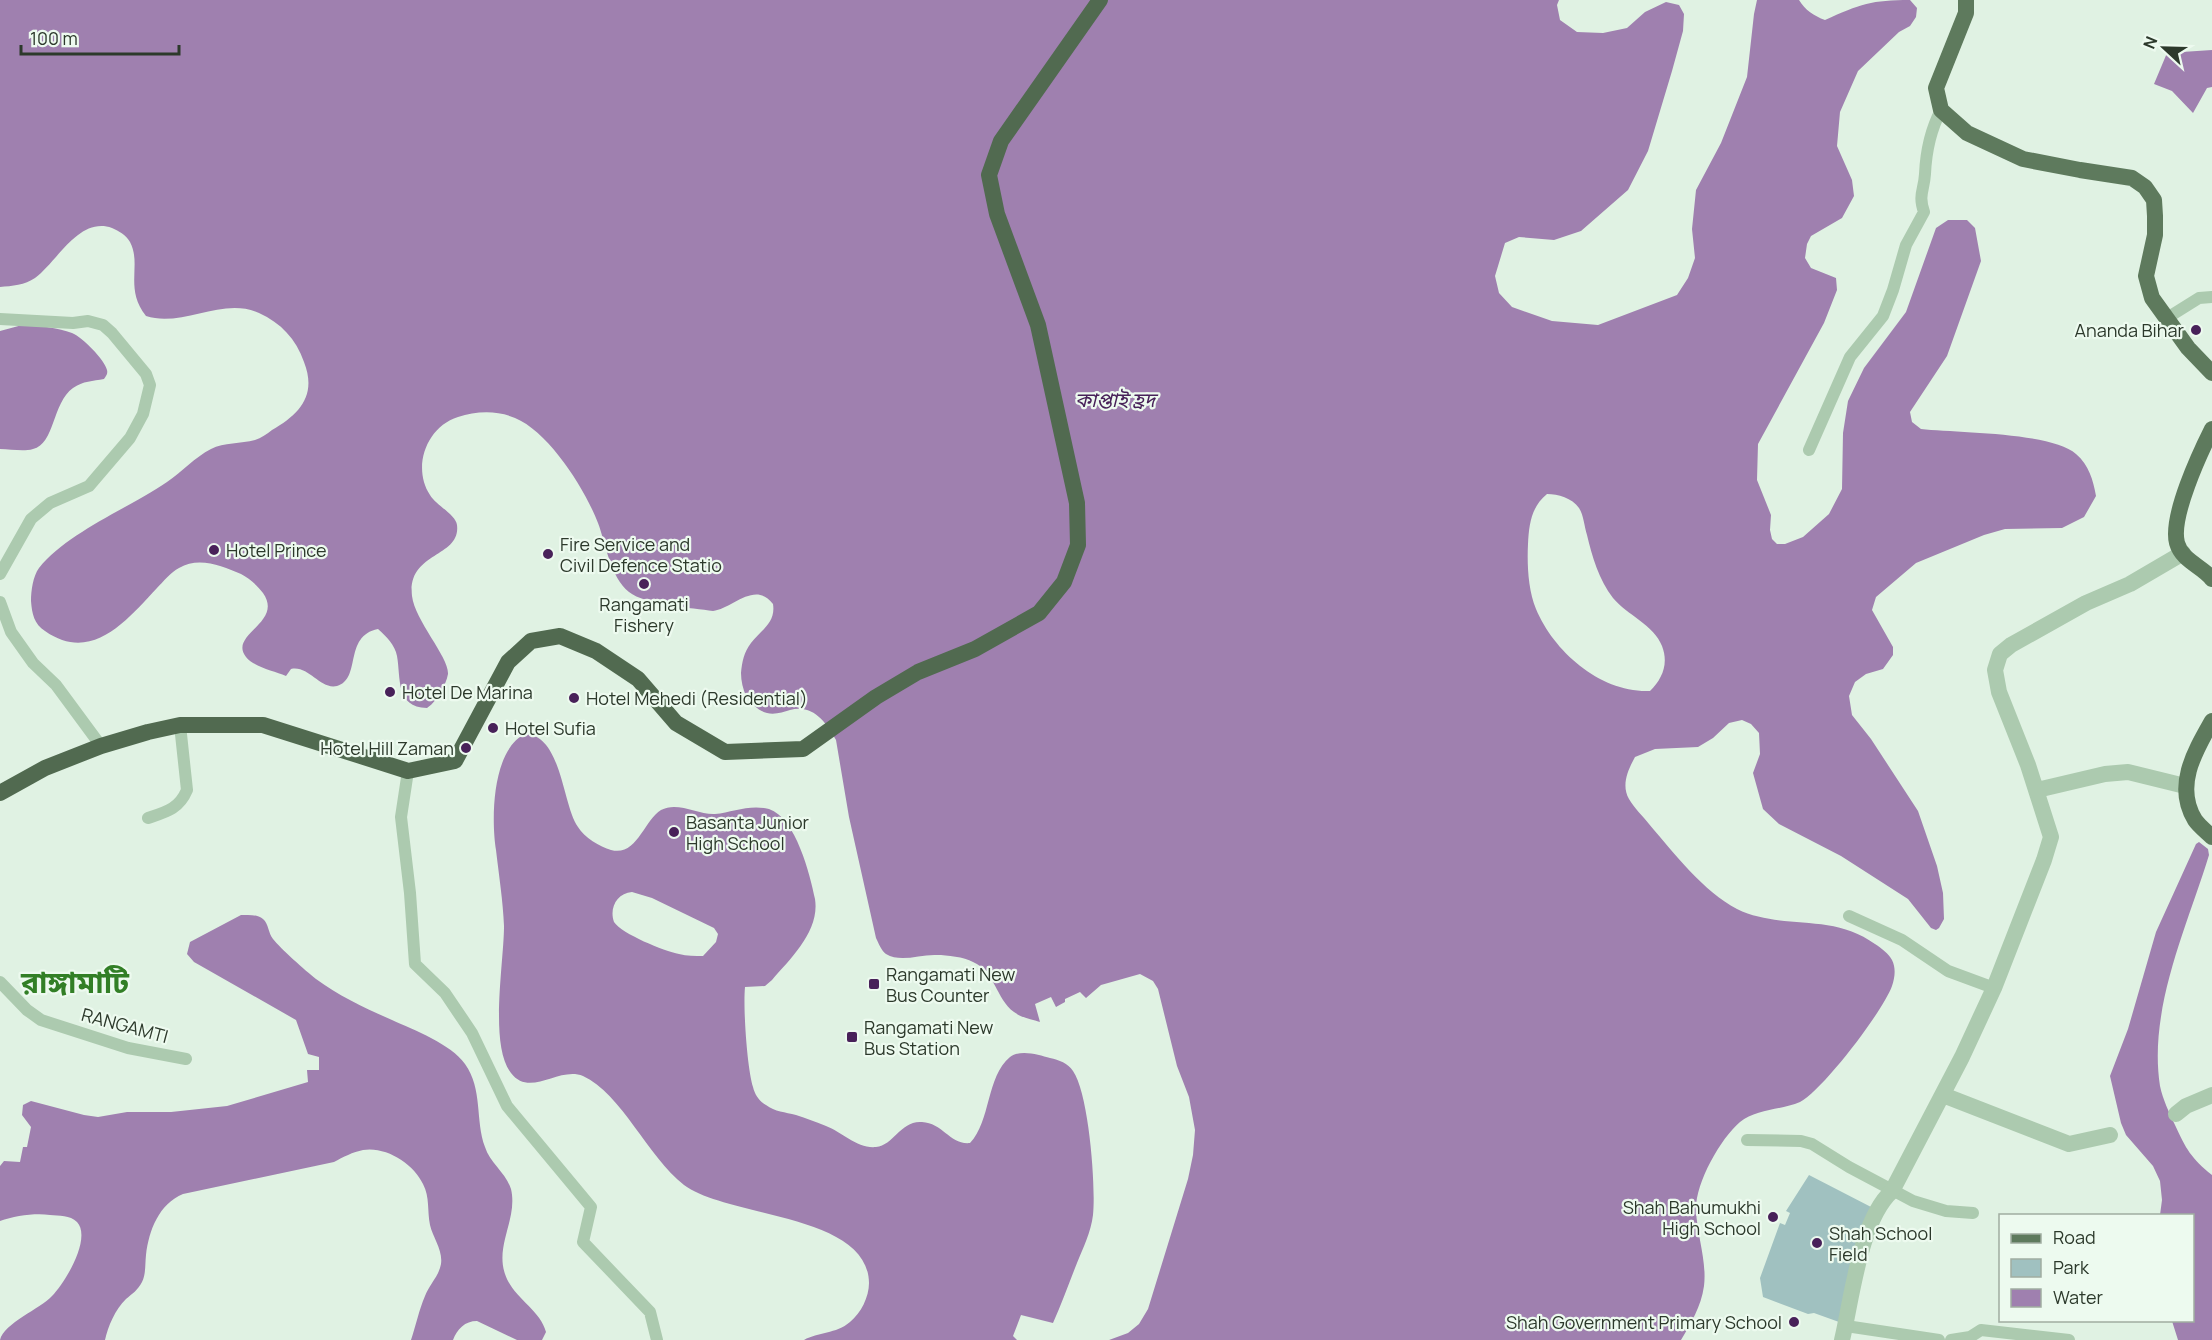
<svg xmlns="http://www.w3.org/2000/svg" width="2212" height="1340" viewBox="0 0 2212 1340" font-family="Manrope,'Noto Sans Bengali',sans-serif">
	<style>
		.green { fill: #a0c1c0 }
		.water { fill: #9f80af; fill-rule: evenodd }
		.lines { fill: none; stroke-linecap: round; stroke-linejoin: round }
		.minor { stroke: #accaaf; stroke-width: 12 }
		.tertiary { stroke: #accaaf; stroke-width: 16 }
		.primary { stroke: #5e7a5d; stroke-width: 16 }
		.trunk { stroke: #516a50; stroke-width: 16 }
		.poi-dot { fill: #482159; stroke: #edfaef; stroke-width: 2 }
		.labels { text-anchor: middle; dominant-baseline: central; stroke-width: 4.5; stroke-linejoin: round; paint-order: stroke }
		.poi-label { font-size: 18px; fill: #2c392b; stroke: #edfaef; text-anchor: start }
		.street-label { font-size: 18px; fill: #2c392b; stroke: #edfaef }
		.water-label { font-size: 20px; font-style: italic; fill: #482159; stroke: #edfaef }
		.town-label { font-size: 30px; font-weight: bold; fill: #327f26; stroke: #edfaef }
	</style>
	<rect width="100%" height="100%" fill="#e0f2e3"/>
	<path class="green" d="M1809,1175L1873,1208L1839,1322L1814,1313L1808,1314L1763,1297L1760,1278L1780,1223L1785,1225L1790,1213L1786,1211Z"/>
	<path class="water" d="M0,0H1559L1557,5L1560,20L1577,32L1603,33L1627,28L1645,12L1666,2L1679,5L1684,14L1683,31L1672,71L1648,151L1628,190L1581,231L1554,240L1519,237L1505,243L1495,276L1499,293L1512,307L1552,321L1598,325L1677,295L1688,278L1695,258L1692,229L1696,190L1721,143L1747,77L1754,14L1757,0H1799C1805,10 1814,16 1825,20C1860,4 1872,0 1910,0L1917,8L1916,17L1910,26L1899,32L1858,71L1840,112L1837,146L1852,180L1854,196L1842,218L1811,236L1807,244L1805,258L1811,268L1836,278L1837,290L1824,323L1758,444L1757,480L1771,515L1770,530L1772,539L1777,544H1785L1803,537L1829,514L1842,489L1843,433L1848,401L1864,368L1906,312L1936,228L1948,220H1967L1975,228L1981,261L1947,356L1910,412L1912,422L1921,429C1956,433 2052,432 2076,454C2089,465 2093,480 2096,496L2084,517L2062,528L2005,529L1984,535L1916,563L1876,597L1872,610L1893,647V655L1883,669L1866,674L1855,682L1849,696L1852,715L1871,739L1918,811L1937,866L1943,893L1944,919L1939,928L1936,930L1931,928L1908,899L1841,856L1779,824L1763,809L1753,773L1760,754L1759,733L1751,724L1742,720L1729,723L1713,738L1698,747L1655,749L1635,757C1628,770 1621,785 1629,799C1634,808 1643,816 1649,824C1673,852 1704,892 1737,909C1782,931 1832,912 1875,944C1881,948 1889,954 1892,960C1896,968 1895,977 1892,986C1883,1011 1823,1090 1800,1102C1782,1110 1756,1109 1740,1122C1720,1139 1695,1184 1696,1210C1697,1235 1707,1261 1704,1286C1701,1307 1691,1323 1681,1340H1109L1128,1333L1139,1324L1148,1309L1188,1179L1193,1155L1195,1130L1189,1097L1177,1066L1158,989L1153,981L1140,974L1101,985L1086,998L1080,992L1065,999V1002L1056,1007L1051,997L1035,1004L1040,1022C1031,1019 1022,1018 1014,1012C996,999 995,971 973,962C964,957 947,955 937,955C920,954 901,963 886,954C881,950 879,944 876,938L849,817L836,740C826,722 813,704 790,710C783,712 775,715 767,713C758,711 751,703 746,696C743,689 741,681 741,673C742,662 744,652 751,643C761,630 776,623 773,604C755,580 732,609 713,611C693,608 645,605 629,592C610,577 606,544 598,523C585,489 549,432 515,418C497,410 476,411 458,417C426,427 412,468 430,495C436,505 456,515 457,525C461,558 407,551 412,596C415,621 449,657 448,674C447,680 444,686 441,691C437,698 433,704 427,708C395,707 401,678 397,656C395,645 386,636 378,629C343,636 362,679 337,686C320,690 309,665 291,669L286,676C274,671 254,667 246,657C228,634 284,623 263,593C258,586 249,578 241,574C222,566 199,556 179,568C171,572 163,582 157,588C127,620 92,664 45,631C34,624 32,614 31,601C31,591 33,576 39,568C68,532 129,508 167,482C182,472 195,457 211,449C224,442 241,444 255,440C261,438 267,434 272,430C300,414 317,395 304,362C296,339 281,323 259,313C223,296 182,328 146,316C124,288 142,265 130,242C126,235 119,231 112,228C79,216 57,262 35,278C25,285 12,286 0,287ZM1547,494C1558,494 1572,498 1579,508C1584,516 1584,526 1587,535C1592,556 1599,580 1613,598C1627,615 1654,625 1662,646C1669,664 1662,679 1650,691C1601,693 1554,652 1536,609C1528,590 1527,564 1528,544C1529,525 1531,507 1547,494Z
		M2212,50V87L2207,88L2193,113L2172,91L2154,84L2167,53Z
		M26,324C42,326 58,328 72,333C82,337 105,360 107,370C108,374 106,376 104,379C93,381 83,381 73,388C52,403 55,444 33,449C23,452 11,449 0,449V331Z
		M525,734C562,735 562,804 578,827C584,837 600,847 611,850C637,857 644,820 661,810C678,801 698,815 715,814C733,812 750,804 769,809C796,818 810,875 815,899C820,931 791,958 772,980L765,986L745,987C743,1008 747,1067 753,1087C755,1095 759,1101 766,1105C775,1112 785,1112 796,1115C806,1118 816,1122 826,1126C842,1132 858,1149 876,1147C894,1145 901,1120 922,1122C943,1123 950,1145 970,1143C991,1121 986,1077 1010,1057C1021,1049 1039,1055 1050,1058C1059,1060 1068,1063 1073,1071C1089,1094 1096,1187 1093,1215C1091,1232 1083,1248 1077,1263C1069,1283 1062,1303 1053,1323L1021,1315L1013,1336L1017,1340H804C818,1332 836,1334 850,1322C861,1313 869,1297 869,1283C868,1213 728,1218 684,1185C648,1157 621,1093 583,1076C559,1066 530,1098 511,1073C489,1045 504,963 504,926C503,901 499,876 496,850C491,819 492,750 525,734ZM632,892L652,898L714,928L718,934L716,942L703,956C695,956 687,956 679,954C664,951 622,934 614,922C609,908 617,893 632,892Z
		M2199,842L2208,849L2209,855C2187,927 2148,1009 2160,1086C2163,1100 2169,1112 2175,1125C2186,1149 2191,1158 2212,1175V1340H2178L2172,1321L2192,1320V1216L2160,1215L2162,1200L2160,1181L2153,1166L2126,1135L2121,1123L2110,1076L2128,1029L2156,932L2196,844Z
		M241,915C249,915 257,914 263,919C269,924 268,933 273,939C280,948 306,971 316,979C339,996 365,1008 392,1020C414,1030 451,1044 465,1064C483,1089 475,1120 485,1147C490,1163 506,1173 511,1189C518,1219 495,1244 505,1274C513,1298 540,1309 546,1332L542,1340H517L477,1321C465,1321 457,1329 453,1340H411C416,1325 419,1310 425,1296C429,1285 439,1276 441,1264C443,1250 433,1238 430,1225C427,1211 430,1197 423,1184C414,1164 386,1146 363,1150C353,1152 343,1157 334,1162L183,1194C159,1204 149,1230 146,1255C145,1264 146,1274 142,1282C138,1290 132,1294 126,1299C115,1310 108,1326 105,1340H0C4,1323 40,1309 52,1296C65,1283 92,1238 77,1222C70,1215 59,1216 50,1215C34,1213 15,1216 0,1221V1166L4,1161L20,1162L23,1147H27L31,1127L22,1115L23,1105L31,1101L84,1115L98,1117L127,1112H171L227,1106L308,1082L307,1070H319V1057L308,1054L296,1020L194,962L187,954L190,942Z"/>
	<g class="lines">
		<path class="minor" d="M2167,318L2199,298L2212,297
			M0,319L73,323L88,321L103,325L112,333L146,374L150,385L143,414L130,438L89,486L50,503L31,519L0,574
			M1809,450L1850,357L1883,316L1893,290L1906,245L1924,212C1918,194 1924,191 1925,174C1926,151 1930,131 1941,110
			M0,602L11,632L33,663L56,685L101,746
			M408,771L401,817L410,893L415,964L445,993L472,1033L507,1106L591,1207L583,1242L650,1312L657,1340
			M148,818C166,812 179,809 187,790L180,725
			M1849,916L1902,940L1948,971L1994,988
			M0,982L27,1010L41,1020L128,1048L186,1059
			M1747,1140L1801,1141L1812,1144L1849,1167L1913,1201L1946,1211L1973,1213
			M1846,1326L1939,1340
			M1951,1340L1970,1337L1981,1330L2069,1340"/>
		<path class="tertiary" d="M2037,790L2105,774L2128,772L2185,786
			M1943,1095L2069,1144L2110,1135
			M2176,1114L2186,1106L2212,1095
			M1842,1340C1852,1298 1860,1220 1892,1191L1962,1057L1994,988L2044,860L2051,837L2028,765L1999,692L1995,670L2000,654L2011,645L2086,603L2130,584L2183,553"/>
		<path class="primary" d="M1966,0V13L1936,88L1941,110L1967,133L2023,159L2080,170L2132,178L2145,187L2154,200L2155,216V235L2146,276L2152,298L2188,348L2212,373
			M2212,429C2200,453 2170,517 2177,543C2182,561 2202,566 2212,579
			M2212,721C2195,751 2174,786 2195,820C2199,826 2207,832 2212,837"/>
		<path class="trunk" d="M0,793L45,768L101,746L148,732L180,725H263L408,771L455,761L508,662L531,641L560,636L596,651L638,679L676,723L725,752L803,749L876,697L918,672L975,649L1039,613L1064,582L1078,545L1077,503L1038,325L997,214L989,175L1001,141L1100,0"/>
	</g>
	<g class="poi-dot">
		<circle cx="2196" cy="330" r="6"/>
		<circle cx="214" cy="550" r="6"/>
		<circle cx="548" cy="554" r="6"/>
		<circle cx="644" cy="584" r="6"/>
		<circle cx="390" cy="692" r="6"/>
		<circle cx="574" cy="698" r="6"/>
		<circle cx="493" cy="728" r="6"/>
		<circle cx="466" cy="748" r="6"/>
		<circle cx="674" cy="832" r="6"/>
		<rect x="868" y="978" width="12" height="12" rx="3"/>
		<rect x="846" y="1031" width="12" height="12" rx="3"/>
		<circle cx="1773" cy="1217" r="6"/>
		<circle cx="1817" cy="1243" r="6"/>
		<circle cx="1794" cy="1322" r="6"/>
	</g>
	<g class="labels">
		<g class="poi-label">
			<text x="2184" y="330" text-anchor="end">Ananda Bihar</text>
			<text x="560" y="544">Fire Service and<tspan x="560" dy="21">Civil Defence Statio</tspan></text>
			<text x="226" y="550">Hotel Prince</text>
			<text x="644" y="604" text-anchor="middle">Rangamati<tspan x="644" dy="21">Fishery</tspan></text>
			<text x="402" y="692">Hotel De Marina</text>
			<text x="586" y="698">Hotel Mehedi (Residential)</text>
			<text x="505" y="728">Hotel Sufia</text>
			<text x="454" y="748" text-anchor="end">Hotel Hill Zaman</text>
			<text x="686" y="822">Basanta Junior<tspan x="686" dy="21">High School</tspan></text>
			<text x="886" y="974">Rangamati New<tspan x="886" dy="21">Bus Counter</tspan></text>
			<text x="864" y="1027">Rangamati New<tspan x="864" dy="21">Bus Station</tspan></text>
			<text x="1761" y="1207" text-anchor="end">Shah Bahumukhi<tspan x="1761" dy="21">High School</tspan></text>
			<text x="1829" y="1233">Shah School<tspan x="1829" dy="21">Field</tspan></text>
			<text x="1782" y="1322" text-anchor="end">Shah Government Primary School</text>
		</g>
		<g class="street-label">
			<text transform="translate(125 1025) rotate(15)">RANGAMTI</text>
		</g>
		<g class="water-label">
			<text x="1115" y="399">কাপ্তাই হ্রদ</text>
		</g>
		<g class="town-label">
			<text x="75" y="981">রাঙ্গামাটি</text>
		</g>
	</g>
	<rect x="1999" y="1214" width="195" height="108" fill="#edfaef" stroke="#a0ada1" stroke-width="1.5"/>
	<rect x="2011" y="1234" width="30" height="9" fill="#5e7a5d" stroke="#a0ada1" stroke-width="1.5"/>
	<text x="2053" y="1244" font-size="18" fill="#2c392b">Road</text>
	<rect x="2011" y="1259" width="30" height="18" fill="#a0c1c0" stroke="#a0ada1" stroke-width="1.5"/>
	<text x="2053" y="1274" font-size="18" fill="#2c392b">Park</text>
	<rect x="2011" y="1289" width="30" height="18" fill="#9f80af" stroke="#a0ada1" stroke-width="1.5"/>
	<text x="2053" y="1304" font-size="18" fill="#2c392b">Water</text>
	<g transform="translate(2164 48) rotate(292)" stroke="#edfaef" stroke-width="4.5" paint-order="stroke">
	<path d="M0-4.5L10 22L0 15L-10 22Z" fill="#2c392b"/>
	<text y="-9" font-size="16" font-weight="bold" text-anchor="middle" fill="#2c392b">N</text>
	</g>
	<path d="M21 45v9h158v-9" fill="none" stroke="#2c392b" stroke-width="3"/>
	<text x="30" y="45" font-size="18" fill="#2c392b" stroke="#edfaef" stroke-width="4.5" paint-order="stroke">100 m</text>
</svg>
